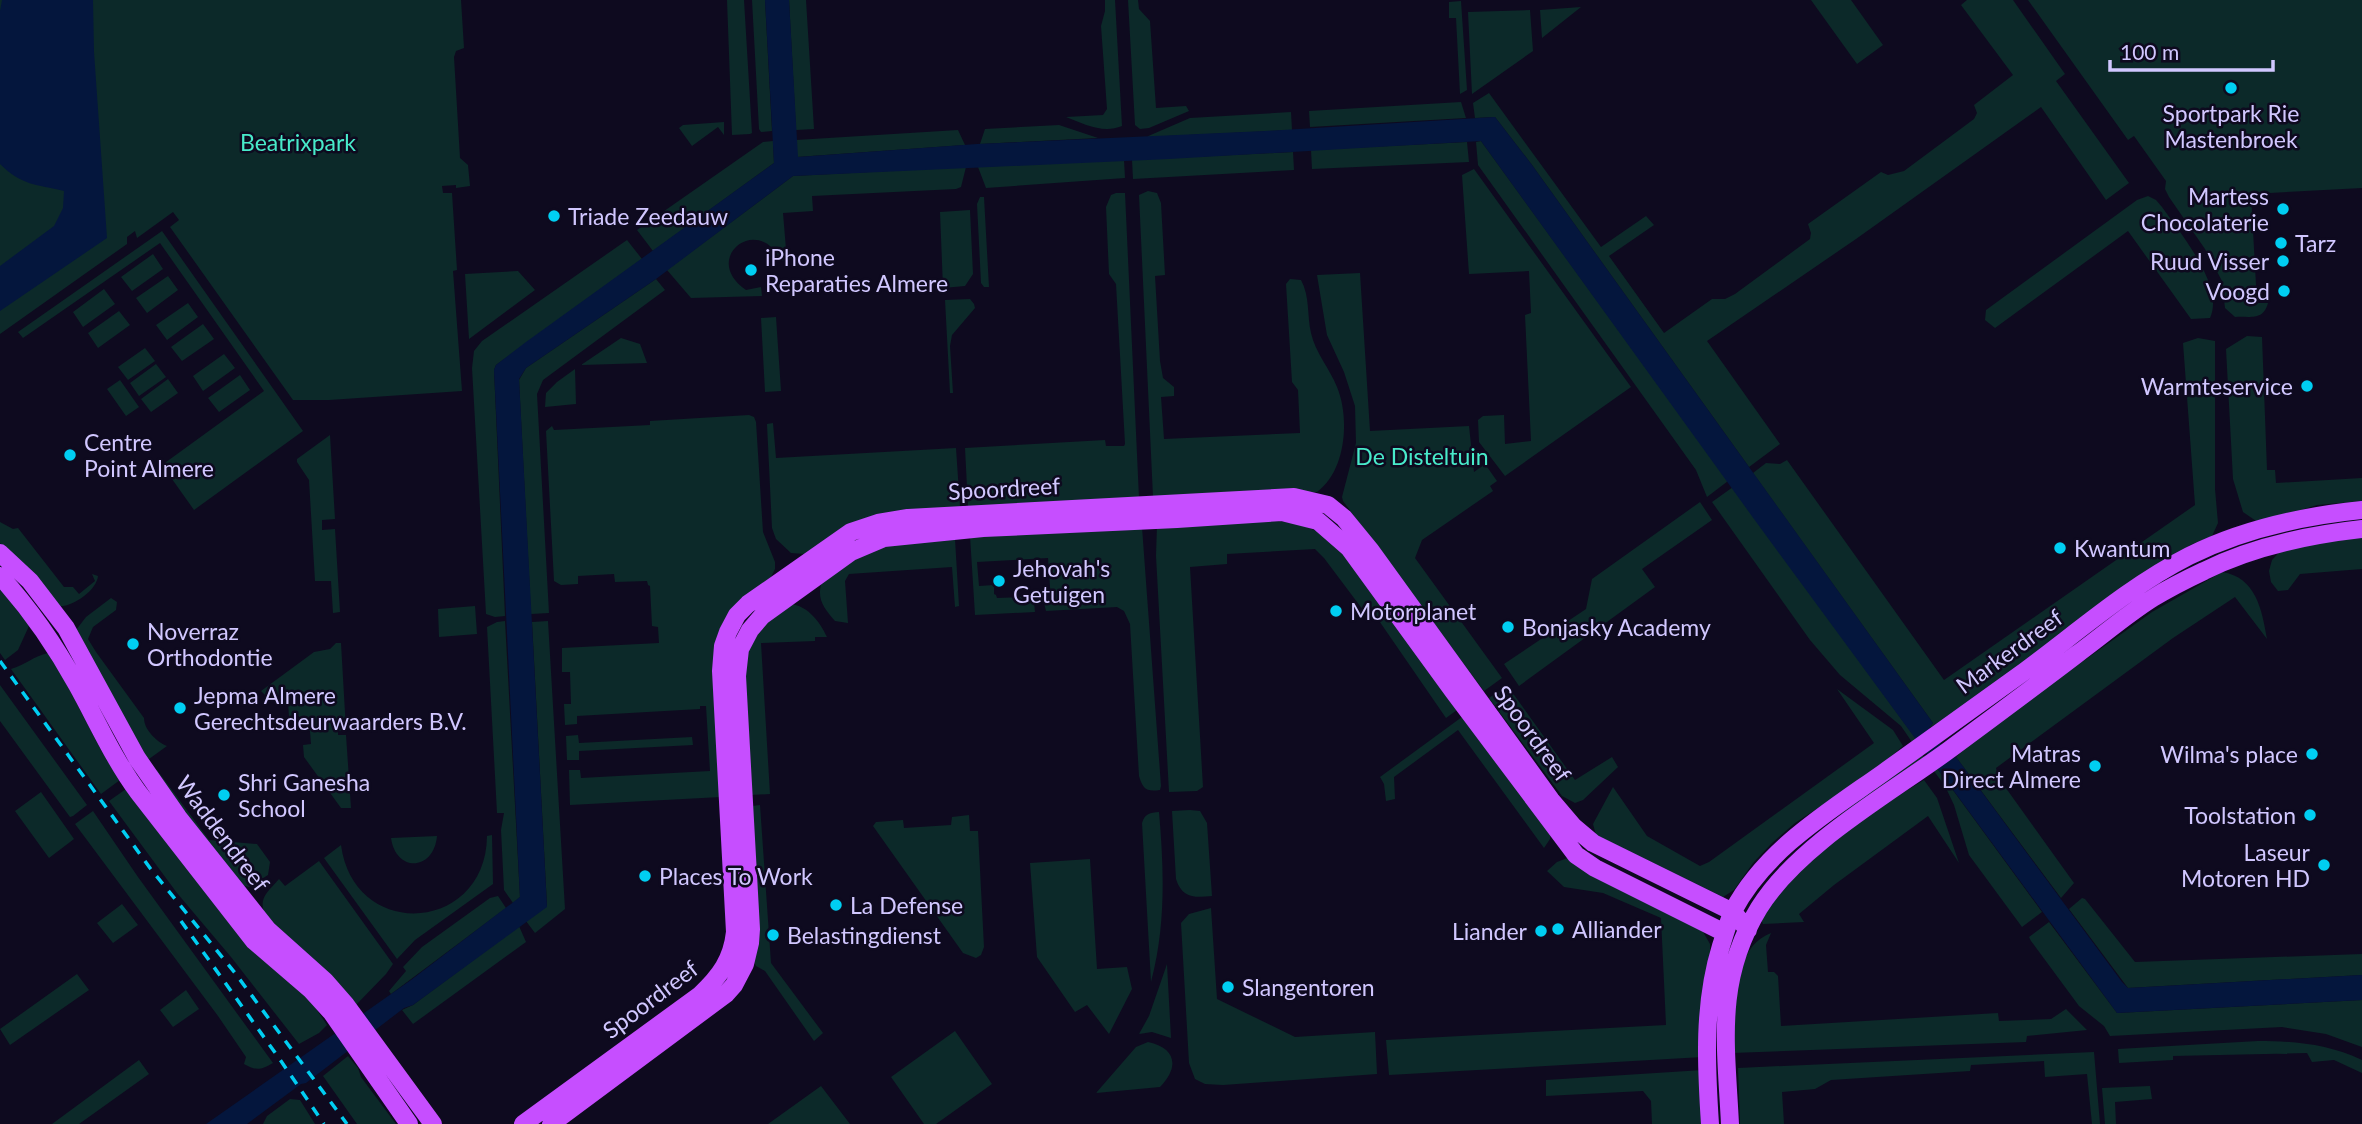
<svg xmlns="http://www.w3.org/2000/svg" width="2362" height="1124" viewBox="0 0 2362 1124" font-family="Lato,sans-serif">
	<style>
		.green { fill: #0c2929 }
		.water { fill: #04163d }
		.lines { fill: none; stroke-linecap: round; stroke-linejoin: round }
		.major { stroke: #c64eff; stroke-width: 18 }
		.rail { stroke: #00cef2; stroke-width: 3.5; stroke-dasharray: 10 9; stroke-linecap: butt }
		.poi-dot { fill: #00cef2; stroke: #0e0a1f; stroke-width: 2.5 }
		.labels { text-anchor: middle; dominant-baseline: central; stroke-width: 5; stroke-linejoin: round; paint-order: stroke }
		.poi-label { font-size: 23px; fill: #d1c7ff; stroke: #0e0a1f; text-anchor: start }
		.park-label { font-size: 23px; fill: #48eaca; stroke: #0e0a1f }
		.street-label { font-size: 23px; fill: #d1c7ff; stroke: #0e0a1f }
	</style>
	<rect width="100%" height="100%" fill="#0e0a1f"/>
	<path class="green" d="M0,0H461L464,48L456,51L454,57L460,158L468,165L470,186L456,188V185L442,186L443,193H452L457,270L453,271L462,391L329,400H293L170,227L179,220L173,212L137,238L135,231L127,237V244L0,334Z
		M727,0H744L752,133L750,134L732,135Z
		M752,0H765L772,131L761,132L759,129Z
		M789,0H806L814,129L796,130Z
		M1105,0H1115L1122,126C1103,134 1084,124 1066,117L1103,115L1107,109L1101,26L1105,11Z
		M1128,0H1138L1139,9L1150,21L1156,108L1186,106L1189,111L1149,128L1140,129L1135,125Z
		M1811,0H1851L1883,45L1857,64Z
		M1967,0H2013L2065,74L2056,81L2129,183L2106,200L2041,107L1856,239L1707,341L1780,444L1749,467L1532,165L1495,117L1475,118L1473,103L1489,93L1601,247L1646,216L1654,225L1609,256L1664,333L1712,299H1725L1735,294L1810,239L1811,233L1808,224L1881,172L1888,175L1904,171L1974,119L1977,113L1974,105L2013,75L1961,5Z
		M2028,0H2362V188L2251,194L2257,303H2268C2263,321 2251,316 2235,317L2225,308L2222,281L2205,249L2169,197L2165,189L2166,181L2134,136L2128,140Z
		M1461,1L1467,90L1460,94L1456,18H1449V2Z
		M1581,7L1542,38L1540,10Z
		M1530,10L1533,51L1472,94L1468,12Z
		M1461,102L1466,118L1310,127L1309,111Z
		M1291,112L1292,130L1146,137L1190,118Z
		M724,122V135L718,127L692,146L679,128L683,125Z
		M1059,125L1098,138L980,144L985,129Z
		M958,130L965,145L797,157L796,140Z
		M773,141L774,163L653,251L637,230L763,142Z
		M1481,141L1728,481L1707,497L1696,470L1478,165L1476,142Z
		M1467,142L1469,162L1312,169L1311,150Z
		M1293,152L1294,170L1133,179L1132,160Z
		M1124,160L1125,178L986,188L978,167Z
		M966,167L961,187L956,189L812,196L813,211L783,213L787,261H781C758,212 700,259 746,290L761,287L762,296L691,298L667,270L793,176Z
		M1474,169L1631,387L1505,476L1479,442L1478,420L1483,416L1504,415L1505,444L1531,441L1525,315L1531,313L1529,271L1469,274L1462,175Z
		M1148,191L1157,193L1161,203L1165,275L1155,276L1160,361L1163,378L1174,387V396L1161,397L1164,439L1300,433L1298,390L1292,382L1286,284L1290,279L1301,280C1310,296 1307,316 1311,333C1315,352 1330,369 1337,387C1350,418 1346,471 1317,492L1153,497L1139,195Z
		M1116,193H1125L1139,498L968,507L965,448L1105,440L1106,446H1124L1125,444L1116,284L1109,274L1106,207L1111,195Z
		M2148,196L2156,200L2162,207C2180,233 2225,286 2210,318L2191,319L2128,231L1995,328L1985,320L1986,310L2137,200Z
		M980,197H984L989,287H984L981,283L977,204Z
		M970,210L973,274L965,286L943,288L940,212Z
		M162,231L303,431L194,510L162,465L264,391L160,243L23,338L18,332Z
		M627,240L642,259L496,365L494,370L505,616L495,617L486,614L472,368L474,351L482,341Z
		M153,254L163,269L132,291L121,277Z
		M518,271L535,290L469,339L465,274Z
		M1360,273L1370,431L1469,426L1474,472L1485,464L1497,481L1490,486L1493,491L1422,540L1415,558L1502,678L1484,691L1343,501L1342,497L1356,443L1355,406L1344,372L1327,335L1317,275Z
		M168,276L178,290L147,313L136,298Z
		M656,279L665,290L543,380L537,394L549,613L531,614L519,380L526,368Z
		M104,289L115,304L83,327L73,312Z
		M970,299L974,304L975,308L952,335L950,346L953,393H950L945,300Z
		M188,303L198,317L167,340L156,325Z
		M119,311L130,325L98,348L88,333Z
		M776,317L781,391L765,392L761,318Z
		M203,324L214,339L182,361L171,347Z
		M2247,336L2262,337L2267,470H2275L2276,483L2362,478V501L2317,505L2259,523L2243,512L2233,479L2226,349Z
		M621,338L640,344L647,363L581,365Z
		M2198,338L2215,341V489L2218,523L2212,536L2190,545L1953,714L1929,728L1933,723L1753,473L1766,463L1780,464L1787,460L1944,680L2195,505L2183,343Z
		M145,348L155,361L128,380L118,367Z
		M224,354L235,368L203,391L193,376Z
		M156,364L166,377L139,396L130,383Z
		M575,369L576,404L545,407L546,393L557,382Z
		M240,375L250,390L219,412L208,398Z
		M168,379L178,393L151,412L141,399Z
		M120,380L139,407L126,416L107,389Z
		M749,415L754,417L756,422L763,532L775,562V569L771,577L734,611L721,797L570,805L569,770H580L581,778L710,771L706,706H700V709L577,716V724L565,725L564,704H571L570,672H562V648L659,643L658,627L652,626L650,586L648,585L647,581L615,582L614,574L578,576V584L561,585L554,581L546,431L552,426L554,430L650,425V421Z
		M773,423L776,458L956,448L960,507L805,554L791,553L776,539L772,528L767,424Z
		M330,435L335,519L322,520V530L335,529L340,612L333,613L331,581H315L309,480L297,462V459Z
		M1733,487L1916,739L1914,745L1901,726L1840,675L1810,640L1712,502Z
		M1700,502L1712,520L1642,569L1655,587L1519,686L1504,664L1586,609L1592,579Z
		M1242,520C1281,521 1307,519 1338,546L1457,710L1446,718L1373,612L1366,614L1324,558L1315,549L1227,554V564L1190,567L1203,787L1197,791L1169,792L1156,556L1157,525Z
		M0,522L13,529L18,528L64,587H73L79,594L95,581L92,574L98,576C97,590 72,608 58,606L0,543Z
		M1142,527L1161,786L1160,790C1146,792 1143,789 1139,776L1130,624L1124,611L1117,607L1046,611L1044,603L1051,601L1048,558L977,562L979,586L994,585V594L996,595L997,598L1025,597L1034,603L1035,612L975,615L970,536Z
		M2362,534V569L2300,574L2288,590L2278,591L2271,582L2269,571L2272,560L2282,549Z
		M955,539L959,606L955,607L952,567L849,574L845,581L848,623L835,621C824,608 816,599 822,581L875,547Z
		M2222,572C2256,577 2262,610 2267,639L2235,597L2173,638L1996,768L1998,777L2074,883L2061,898L1956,757L1977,737L2152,612Z
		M0,587L29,626L18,650L5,660L0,653Z
		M111,598L117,602L116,610L93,627L88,639L96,652L144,718C144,730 157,742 167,746L149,759L145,757L76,630L86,617Z
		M791,604C808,606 820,622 827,637H815V641L761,643L770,794L751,795L743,661L755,632Z
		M475,606L477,634L439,637L438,609Z
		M505,621L520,897L513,903L504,890L501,830L504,813H497L487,627L497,622Z
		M548,621L565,909L535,933L526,921L547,906L532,622Z
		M336,643H341L346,730L338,731V735H346L351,808H341L304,757L303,745L311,744L310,731H300L299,716L289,717L288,702H279L278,695H265L261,691L314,652L330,649Z
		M48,653L53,658L101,750L120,780L101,794L11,669C25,665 34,656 48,653Z
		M0,685L87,805L73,816L70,817L0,721Z
		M1507,685L1575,780L1612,757L1618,767L1583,800L1575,803L1562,796L1489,698Z
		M1837,689L1893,730L1903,746L1873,772L1795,823L1772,843L1753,863L1734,890L1723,897L1596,835L1593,824L1613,787L1647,836L1700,866L1709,862L1874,743Z
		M1466,714L1551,832L1550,839L1544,848L1458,730L1394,777L1395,799L1386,801L1384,784L1380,777Z
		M578,735L579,743L692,737L693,745L579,751V760H567L566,736Z
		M1922,754L1925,758L1928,756L2042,912L2022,927L1969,855L1954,805L1945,786L1925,759L1751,906C1773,869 1798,850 1830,823C1860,799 1890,776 1922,754Z
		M157,770L209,840L257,844L270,862L268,875L249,887L237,884L156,772Z
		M1924,780L1937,798L1959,863L1928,816L1834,885L1799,914L1804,922L1763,924L1761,920C1799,858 1863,816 1924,780Z
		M126,789L313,1004L327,1025L319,1033L299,1044L231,957L177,893L109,801Z
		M41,792L74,839L49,858L15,811Z
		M760,805L771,963L823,1033L814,1041L765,971L756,966L753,960L752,806Z
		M1190,810L1200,811L1207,823L1212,896C1194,898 1182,898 1176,879L1172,811Z
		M93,811L138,877L273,1063C261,1070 256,1071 244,1064L246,1057L218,1016L75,824Z
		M1159,812C1164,869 1166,926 1151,982L1142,823C1145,813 1150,813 1159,812Z
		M969,815L970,831H978L984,947L981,955L976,958L963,953L873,826L876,822L903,820L904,828L951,825L952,817Z
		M492,835L493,884L415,940L397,959L324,858L341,845C354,942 486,933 487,836Z
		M437,836C434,871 396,873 391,838Z
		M1570,857L1702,930L1710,944V955L1703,1057L1389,1075L1386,1040L1666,1025L1661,918L1603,893L1564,887L1547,871L1557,862Z
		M1090,859L1097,969L1127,967L1132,989L1109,1034L1087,1005L1075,1012L1037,957L1030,863Z
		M319,861L393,964L386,974L354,1007L268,922C257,899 264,896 279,879L285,886Z
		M498,896L506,908L391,994L389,991L406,971L403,967L422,947L490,898Z
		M2082,898L2085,899L2135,962L2362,954V975L2128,988L2069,909Z
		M122,904L138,925L113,943L97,923Z
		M1211,908L1217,999L1295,1037L1375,1032L1377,1074L1223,1085L1205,1084L1195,1079L1189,1063L1181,923L1189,914Z
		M2049,922L2117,1013L2362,1000V1047L2326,1034L2282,1027L2110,1036L2104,1026L2079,1006L2031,941L2029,937Z
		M519,926L526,942L413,1024L402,1010L413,1005Z
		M1771,933L1766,945L1768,972H1774L1778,976L1781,1026L1998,1013L1999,1021L2051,1019L2066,1009L2087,1030L2027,1036L2026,1042L1732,1053C1734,1015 1730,948 1771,933Z
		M1167,964L1171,1038L1152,1032L1139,1034L1149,1016Z
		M77,974L89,990L10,1045L0,1029Z
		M186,990L199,1009L173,1027L160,1010Z
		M955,1031L992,1084L936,1124H924L891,1077Z
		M2258,1041C2295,1041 2328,1044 2362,1060V1073L2334,1060L2312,1062L2307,1053L2173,1056V1060L2119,1063L2118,1049Z
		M1148,1042C1177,1048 1179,1068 1160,1087L1096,1093L1136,1047Z
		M2094,1052L2100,1124H2092L2087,1074L2045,1077L2044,1061L1971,1065L1970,1071L1831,1080L1815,1089L1782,1092L1784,1124H1740L1738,1068Z
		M348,1056L358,1068L361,1077L396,1124H357L323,1076Z
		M139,1060L149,1074L79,1124H52Z
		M1703,1070L1705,1124H1652L1651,1101L1643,1091L1546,1096V1080Z
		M821,1086L850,1124H768Z
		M2150,1086L2152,1099L2115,1102L2116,1124H2105L2102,1088Z
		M290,1099L300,1100L315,1124H263L267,1116Z"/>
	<path class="water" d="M2,0H93L94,52L107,238L0,311V266L54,226L63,208L64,191C36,184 22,186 0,164V11Z
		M765,0H789L798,157L977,144L1265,131L1495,117L1532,165L1933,723L1929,728L1952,759L1956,757L2122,982L2128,988L2362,975V1000L2117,1013L1754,519L1481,141L1169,159L793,176L656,279L526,368L519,379L547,907L413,1005L404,1008L306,1083L301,1084L247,1124H206L411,980L520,897L494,370L496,365L526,342L774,163Z"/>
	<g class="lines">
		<path class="major" d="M0,553L30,581L66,628L137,758L178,817L268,930L325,981L346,1005L433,1124
			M0,576C30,609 55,645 77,685C97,721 113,758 138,792L254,941L311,990L332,1013L409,1124
			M523,1124L700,995C720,976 732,960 735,932L721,671L723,646L728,632L737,615L748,604L851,532L878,523L908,518L1294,497L1328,505L1344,518L1371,551L1551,800L1574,827L1593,843L1733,912L1748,930
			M551,1124L726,994L734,985L745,964L750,943L751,929L737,676L740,649L750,630L762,616L851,552L884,538L983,528L1177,519L1282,512L1318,521L1349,548L1453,691L1576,855L1595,868L1725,933
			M1710,1124C1706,1064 1703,1004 1721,946C1725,934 1728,922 1733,911C1765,850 1828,812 1883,773C1930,739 1978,705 2025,671C2079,631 2130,586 2189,556C2243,529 2303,516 2362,510
			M1730,1124C1726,1044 1715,980 1759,908C1798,845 1889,794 1949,750C1992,718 2034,687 2076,655C2102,636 2126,615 2153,598C2169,588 2187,579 2204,571C2254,546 2308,535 2362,529"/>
		<path class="rail" d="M0,661L150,868L235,973L347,1124
			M181,921L281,1061L324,1124"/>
	</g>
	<g class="poi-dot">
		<circle cx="2231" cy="88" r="7"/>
		<circle cx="2283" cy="209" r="7"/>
		<circle cx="554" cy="216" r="7"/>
		<circle cx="2281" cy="243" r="7"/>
		<circle cx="2283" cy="261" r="7"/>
		<circle cx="751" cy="270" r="7"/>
		<circle cx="2284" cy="291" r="7"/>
		<circle cx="2307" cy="386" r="7"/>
		<circle cx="70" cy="455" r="7"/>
		<circle cx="2060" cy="548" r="7"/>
		<circle cx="999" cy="581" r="7"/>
		<circle cx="1336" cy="611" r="7"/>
		<circle cx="1508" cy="627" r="7"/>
		<circle cx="133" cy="644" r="7"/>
		<circle cx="180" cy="708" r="7"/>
		<circle cx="2312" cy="754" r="7"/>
		<circle cx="2095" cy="766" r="7"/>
		<circle cx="224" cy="795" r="7"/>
		<circle cx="2310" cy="815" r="7"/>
		<circle cx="2324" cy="865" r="7"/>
		<circle cx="645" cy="876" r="7"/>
		<circle cx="836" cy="905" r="7"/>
		<circle cx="1558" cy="929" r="7"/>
		<circle cx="1541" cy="931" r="7"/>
		<circle cx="773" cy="935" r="7"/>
		<circle cx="1228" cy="987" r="7"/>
	</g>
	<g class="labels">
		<g class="poi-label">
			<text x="2231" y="113" text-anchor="middle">Sportpark Rie<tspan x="2231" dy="26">Mastenbroek</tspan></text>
			<text x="2269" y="196" text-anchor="end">Martess<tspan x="2269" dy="26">Chocolaterie</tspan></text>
			<text x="568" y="216">Triade Zeedauw</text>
			<text x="2295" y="243">Tarz</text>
			<text x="765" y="257">iPhone<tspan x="765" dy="26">Reparaties Almere</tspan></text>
			<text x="2269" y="261" text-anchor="end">Ruud Visser</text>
			<text x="2270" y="291" text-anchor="end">Voogd</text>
			<text x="2293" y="386" text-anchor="end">Warmteservice</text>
			<text x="84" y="442">Centre<tspan x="84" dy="26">Point Almere</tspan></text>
			<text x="2074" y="548">Kwantum</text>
			<text x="1013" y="568">Jehovah's<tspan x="1013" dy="26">Getuigen</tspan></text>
			<text x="1350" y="611">Motorplanet</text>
			<text x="1522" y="627">Bonjasky Academy</text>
			<text x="147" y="631">Noverraz<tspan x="147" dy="26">Orthodontie</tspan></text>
			<text x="194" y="695">Jepma Almere<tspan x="194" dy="26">Gerechtsdeurwaarders B.V.</tspan></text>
			<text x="2081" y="753" text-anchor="end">Matras<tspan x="2081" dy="26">Direct Almere</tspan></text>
			<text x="2298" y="754" text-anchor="end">Wilma's place</text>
			<text x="238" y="782">Shri Ganesha<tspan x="238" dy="26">School</tspan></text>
			<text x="2296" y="815" text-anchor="end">Toolstation</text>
			<text x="2310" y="852" text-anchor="end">Laseur<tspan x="2310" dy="26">Motoren HD</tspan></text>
			<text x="659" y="876">Places To Work</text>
			<text x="850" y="905">La Defense</text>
			<text x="1572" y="929">Alliander</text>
			<text x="1527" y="931" text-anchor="end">Liander</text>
			<text x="787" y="935">Belastingdienst</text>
			<text x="1242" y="987">Slangentoren</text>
		</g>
		<g class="park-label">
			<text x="298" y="142">Beatrixpark</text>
			<text x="1422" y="456">De Disteltuin</text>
		</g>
		<g class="street-label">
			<text transform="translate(1004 488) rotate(-3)">Spoordreef</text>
			<text transform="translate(2009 651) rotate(-36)">Markerdreef</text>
			<text transform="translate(1533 733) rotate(54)">Spoordreef</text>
			<text transform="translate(223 833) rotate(53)">Waddendreef</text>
			<text transform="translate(650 999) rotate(-37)">Spoordreef</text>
		</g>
	</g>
	<path d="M2110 60v10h163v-10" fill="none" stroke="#d1c7ff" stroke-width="3.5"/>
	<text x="2120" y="60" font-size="21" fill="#d1c7ff" stroke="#0e0a1f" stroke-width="5" paint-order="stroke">100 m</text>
</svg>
